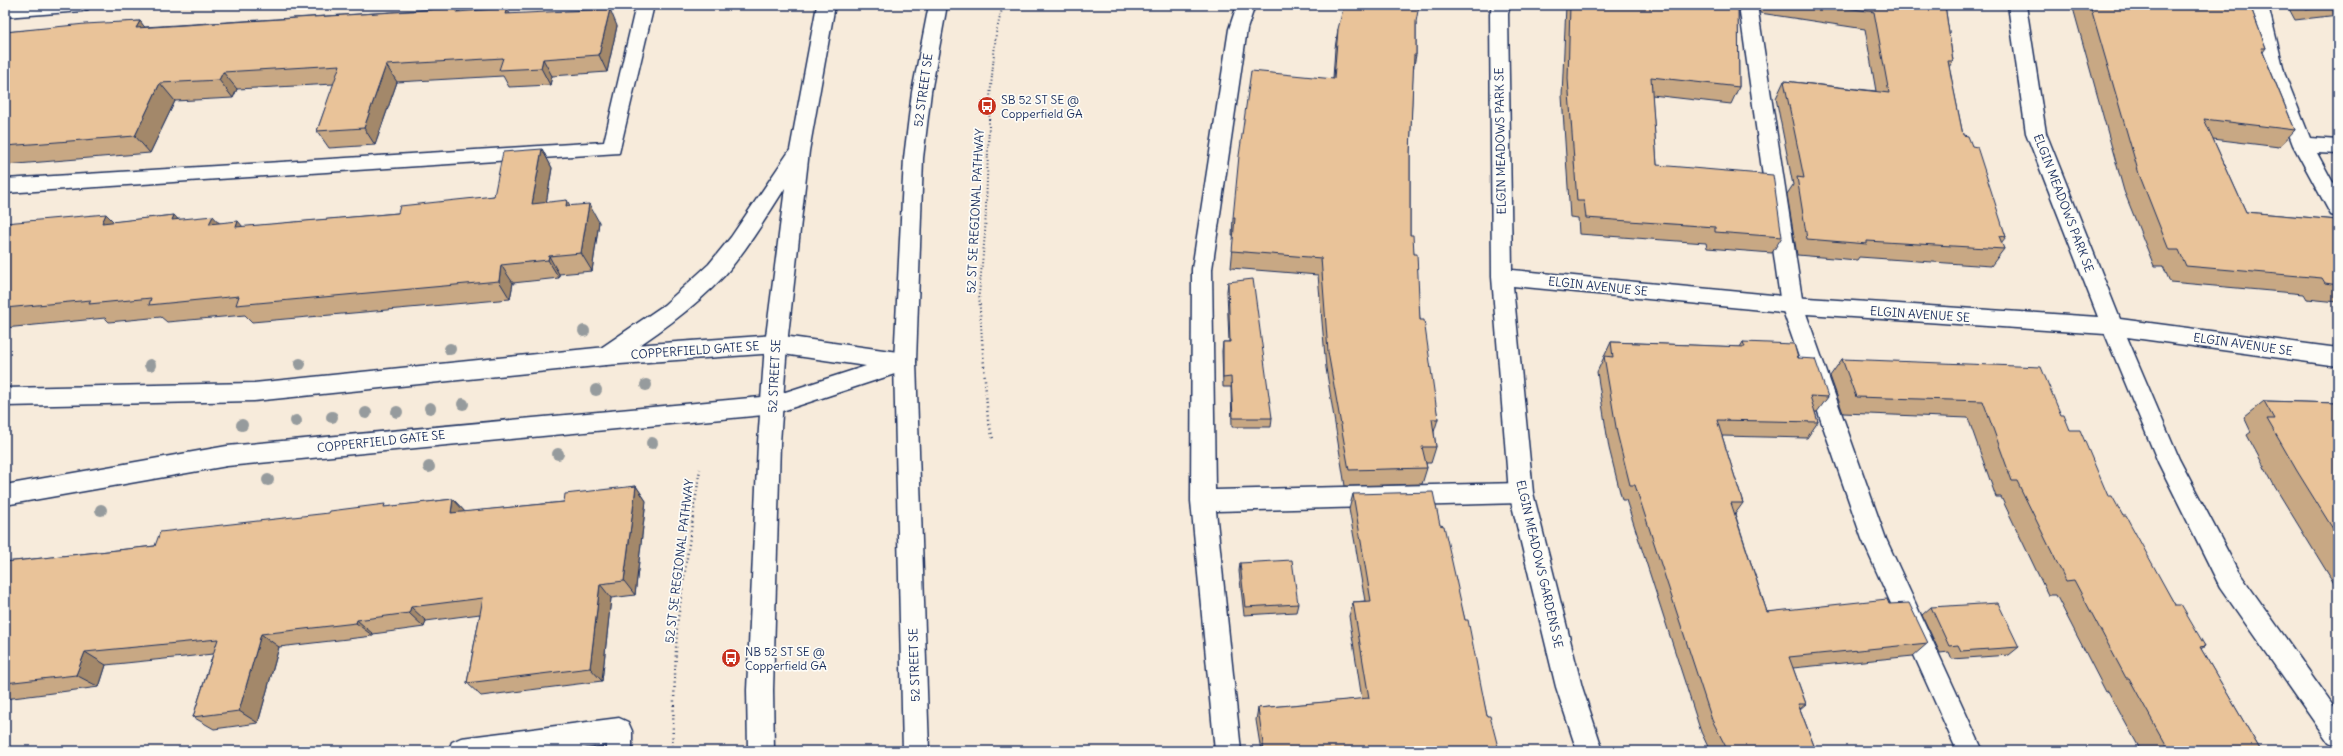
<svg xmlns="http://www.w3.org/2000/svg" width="2343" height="756" viewBox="0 0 2343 756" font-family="Delius,sans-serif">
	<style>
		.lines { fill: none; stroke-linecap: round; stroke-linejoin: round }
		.lane-casing { stroke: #1b2f5e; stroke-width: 3 }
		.street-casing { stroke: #1b2f5e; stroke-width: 3 }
		.secondary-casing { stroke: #1b2f5e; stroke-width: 3 }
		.path-far1 { stroke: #1b2f5e; stroke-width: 2; stroke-dasharray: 1 2.5; stroke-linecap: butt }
		.path { stroke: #1b2f5e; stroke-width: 2.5; stroke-dasharray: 1 3.5; stroke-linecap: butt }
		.lane { fill: #fdfcf7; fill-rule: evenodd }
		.street { fill: #fdfcf7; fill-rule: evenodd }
		.secondary { fill: #fdfcf7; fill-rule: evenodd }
		.tree { fill: #969b9d }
		.wall { fill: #c8a884; stroke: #1b2f5e }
		.shaded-wall { fill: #a3886b; stroke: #1b2f5e }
		.building { fill: #e9c399; stroke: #1b2f5e }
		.labels { text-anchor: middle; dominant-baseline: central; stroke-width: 3.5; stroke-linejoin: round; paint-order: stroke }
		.street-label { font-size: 12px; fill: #1b2f5e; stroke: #fdfcf7 }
		.poi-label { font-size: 12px; fill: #1b2f5e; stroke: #fdfcf7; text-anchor: start }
	</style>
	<rect width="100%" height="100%" fill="#f7ebdb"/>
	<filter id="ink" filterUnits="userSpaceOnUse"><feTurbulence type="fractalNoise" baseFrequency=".025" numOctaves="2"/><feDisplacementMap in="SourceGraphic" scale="8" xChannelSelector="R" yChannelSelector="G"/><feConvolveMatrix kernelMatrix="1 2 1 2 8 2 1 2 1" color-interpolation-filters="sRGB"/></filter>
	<g filter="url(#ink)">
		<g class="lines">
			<defs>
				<path id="lane" d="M636,5H654L619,153L5,193V179L604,142Z
					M1237,5H1255L1247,29L1212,269L1215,490L1521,483L1529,486L1533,493L1529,500L1521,503L1216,511L1241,751H1215L1191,501L1192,269L1229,29Z
					M1739,5H1757L1803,305L1886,539L1983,751H1957L1862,539L1781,305Z
					M2250,5H2268L2285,75L2310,138L2338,140V154L2317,153L2338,192V217L2331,215L2293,145L2267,75Z
					M619,718L628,722L632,731V751H606V745L562,751H448L452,742L461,738Z"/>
				<path id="street" d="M5,5H91L88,9L82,11L5,17Z
					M1492,5H1510L1508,14L1512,270L1792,297L2098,317L2026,133L2008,5H2026L2046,133L2120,319L2338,348V366L2127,337L2179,459L2238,571L2338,712V747L2329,743L2220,587L2158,462L2105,334L1792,313L1513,286L1533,493L1582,687L1603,751H1577L1556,687L1509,493L1492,277L1490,14Z
					M776,335L905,353L913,356L916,362L913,368L773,414L227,466L5,505V485L227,446L773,396L866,366L776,353L606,365L254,401L5,406V388L254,383L606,347Z"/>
				<path id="secondary" d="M817,5H835L809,151L787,344L780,443L773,690L774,751H748L747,690L758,443L765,344L785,188C766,218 747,249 724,276C692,310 653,337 614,362L606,365L598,362L595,356L598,350L664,305L709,264L731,237L790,150Z
					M929,5H947L931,92L923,158L916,362L929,751H903L894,362L904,158L912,92Z"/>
			</defs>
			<use href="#lane" class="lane-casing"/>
			<use href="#street" class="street-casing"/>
			<use href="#secondary" class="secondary-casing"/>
			<path class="path-far1" d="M982,340L979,294L985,234L990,97L996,33L1003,5"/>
			<path class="path" d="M982,339L988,420L993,439
				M672,751L677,625L700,469"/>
			<use href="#lane" class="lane"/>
			<use href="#street" class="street"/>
			<use href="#secondary" class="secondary"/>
		</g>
		<g class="tree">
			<circle cx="584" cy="331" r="6"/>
			<circle cx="450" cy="349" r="6"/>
			<circle cx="300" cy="364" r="6"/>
			<circle cx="150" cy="365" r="6"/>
			<circle cx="646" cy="385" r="6"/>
			<circle cx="596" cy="390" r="6"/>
			<circle cx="463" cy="404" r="6"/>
			<circle cx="430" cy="408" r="6"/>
			<circle cx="397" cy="412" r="6"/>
			<circle cx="366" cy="413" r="6"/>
			<circle cx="332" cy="417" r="6"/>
			<circle cx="296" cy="421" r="6"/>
			<circle cx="242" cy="425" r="6"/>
			<circle cx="652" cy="443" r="6"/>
			<circle cx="558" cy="454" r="6"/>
			<circle cx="429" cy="467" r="6"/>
			<circle cx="268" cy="480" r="6"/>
			<circle cx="101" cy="510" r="6"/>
		</g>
		<path class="wall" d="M1566,5H1741L1738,10L1739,87L1731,104L1652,95L1657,165L1782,237L1772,253L1707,248L1706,243L1579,234L1578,218L1570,217L1562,96Z
			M1758,5H1945L1953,61L1949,67L1963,135L1972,146L2006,237L2001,243L2004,249L1991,266L1859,257L1857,260L1797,255L1787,194L1793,185L1776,98L1784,81L1876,91L1865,29L1760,13Z
			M2075,5H2250L2266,48L2263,52L2295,130L2279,147L2213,139L2246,212L2338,220V302L2307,299L2304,294L2170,282L2163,266H2154L2124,191L2073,8Z
			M2287,5H2338V15L2295,20Z
			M458,8L460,12L510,14L617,26L607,72L552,76L550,85L509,87L503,76L397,82L375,145L329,148L317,131L334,84L237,89L233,98L175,101L150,153L5,165V32L140,21L144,27Z
			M1416,22V55L1413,71L1410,153V235L1414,254L1420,320L1438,419L1434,432L1436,447L1431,463H1426L1427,468L1422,484L1345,486L1326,368L1318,275L1231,268L1234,235H1232L1233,218L1333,78L1335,48L1338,29Z
			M542,149L552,168L546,203L570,206L599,222L592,271L559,274V278L513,283L510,299L252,322L245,315L167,322L161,317L109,322L105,318L5,328V223L114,222L174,215L177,219L220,223L243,227L398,213L494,196Z
			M1228,282L1272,418L1271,427H1232L1231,387H1223L1222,351L1223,342H1229L1227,291Z
			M1611,342L1740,347L1743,342L1798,358L1828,397L1817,412H1815L1818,422L1807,438L1722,436L1743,503L1735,514L1767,612L1889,604L1928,643L1913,656L1793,668L1806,704L1800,709L1816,751H1710L1701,732L1626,500H1622L1609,448L1597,372Z
			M1842,359L2061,415L2108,496L2123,516L2175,605L2205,646L2201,649L2261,751H2141L2108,691L2106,692L2056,595H2048L2001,497H1996L1968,418L1843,413L1830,376Z
			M2264,401L2338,403V590L2275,487L2247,435L2251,432L2244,417Z
			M636,486L646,501L635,595L611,598L602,681L481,696L467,683L480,614L426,621L424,627L373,634V636L279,647L258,723L214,729L193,717L213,654L106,665L99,687L5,699V562L155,546L387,507L453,499L465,512L564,502Z
			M1353,494L1440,525L1465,620L1487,716L1499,751H1261L1256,720L1258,708L1362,699L1349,616L1353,602L1365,601L1349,509Z
			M1240,563L1298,604L1296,612L1244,615L1239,571Z
			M1931,607L2019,647L2009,655L1952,659L1949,652L1940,653L1922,615Z"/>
		<path class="shaded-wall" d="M458,8L468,25L457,12Z
			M507,8L516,26L505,14Z
			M610,9L617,26L607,72L599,55Z
			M140,21L154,39L136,28Z
			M543,59L552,76L550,85L541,68Z
			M386,65L397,82L375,145L364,128Z
			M223,72L237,89L233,98L219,80Z
			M160,83L175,101L150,153L135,136Z
			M542,149L552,168L543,222L532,204Z
			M567,200L577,219L566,206Z
			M589,204L599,222L592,271L581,253Z
			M106,214L124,232L102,223Z
			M174,215L191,234L172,220Z
			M213,216L229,234L209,224Z
			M238,221L254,240L236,227Z
			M549,256L559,274V278L548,260Z
			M501,265L513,283L510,299L499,281Z
			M636,486L646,501L635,595L624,581Z
			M453,499L467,514L451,513Z
			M600,584L611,598L602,681L590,668Z
			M411,607L426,621L424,627L409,613Z
			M357,620L373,634V636L356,623Z
			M261,634L279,647L258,723L239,711Z
			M85,652L106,665L99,687L76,675Z"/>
		<path class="building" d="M1344,5H1419L1416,22V55H1414L1410,153V235H1413L1414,254H1417L1420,320H1424L1438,419H1432L1436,447H1422L1427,468L1349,470L1328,352L1321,258L1232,251L1235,218H1233L1239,156L1251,71L1334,79L1338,29Z
			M1570,5H1738L1739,87L1651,77L1657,165L1773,175L1782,237L1715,232V227L1586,218L1584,201H1577L1568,79Z
			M1826,5H1945L1953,61H1948L1963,135L1968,136L1972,146L1977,147L2006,237L1999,236L2004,249L1867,241V244L1807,239L1797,177L1804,178L1784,81L1889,93L1874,12Z
			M2090,5H2250L2266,48H2261L2295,130L2204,119L2246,212L2338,220V285L2325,283L2322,278L2186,266L2179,250H2169L2139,174Z
			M2302,5H2338L2305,10Z
			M458,8L457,12L507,8L505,14L610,9L599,55L543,59L541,68L499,70L503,58L386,65L364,128L317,131L340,65L223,72L219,80L160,83L135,136L5,146V32L85,24L140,21L136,28Z
			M542,149L532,204L567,200L566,206L589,204L581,253L549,256L548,260L501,265L499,281L236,305L239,296L149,305L151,298L89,304L91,300L5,308V223L106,214L102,223L174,215L172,220L213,216L209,224L238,221L236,227L398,213L400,206L494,196L503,152Z
			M1253,279L1272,418H1233L1231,377L1223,378V342H1230L1228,282Z
			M1611,342L1745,347L1743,342L1794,344L1798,358L1815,359L1828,397L1810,396L1818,422L1717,420L1743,503H1731L1767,612L1887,599L1889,604L1909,603L1928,643L1789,657L1806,704H1798L1816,751H1728L1712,720L1635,485H1630L1617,433L1604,356L1613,357Z
			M1842,359L2041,367L2061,415H2064L2070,430H2080L2108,496H2112L2123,516H2126L2175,605H2181L2205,646L2200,647L2261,751H2169L2129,678H2126L2074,580L2066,581L2017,481H2012L1983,401L1856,397Z
			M2264,401L2338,403V537L2297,471L2267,419H2274Z
			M636,486L624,581L600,584L590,668L467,683L483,598L411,607L409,613L357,620L356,623L261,634L239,711L193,717L218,639L85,652L76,675L5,683V562L155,546L160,532L329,513L330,511L385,504L384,507L453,499L451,513L564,502L565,494Z
			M1433,492L1440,525L1444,526L1465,620H1468L1487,716H1490L1499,751H1397L1396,747L1352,751H1264L1258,708L1369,698L1353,602L1371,601L1353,494Z
			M1292,560L1298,604L1245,607L1240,563Z
			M1998,603L2019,647L1961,651L1958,645L1949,646L1931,607Z"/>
	</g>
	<defs>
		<symbol id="bus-disc" viewBox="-11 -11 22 22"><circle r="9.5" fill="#c8321e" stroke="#fdfcf7"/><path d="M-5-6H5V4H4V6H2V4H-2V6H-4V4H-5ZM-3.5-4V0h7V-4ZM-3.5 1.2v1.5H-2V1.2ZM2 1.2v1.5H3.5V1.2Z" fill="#fff"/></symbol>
	</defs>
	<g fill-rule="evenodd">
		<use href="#bus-disc" x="976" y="95" width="22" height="22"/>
		<use href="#bus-disc" x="720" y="647" width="22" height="22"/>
	</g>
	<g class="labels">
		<g class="street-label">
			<text transform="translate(923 90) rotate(-82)">52 STREET SE</text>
			<text transform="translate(1500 141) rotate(-91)">ELGIN MEADOWS PARK SE</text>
			<text transform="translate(2064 203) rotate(69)">ELGIN MEADOWS PARK SE</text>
			<text transform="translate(975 211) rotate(-87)">52 ST SE REGIONAL PATHWAY</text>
			<text transform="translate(1598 286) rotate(6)">ELGIN AVENUE SE</text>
			<text transform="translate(1920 314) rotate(4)">ELGIN AVENUE SE</text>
			<text transform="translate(2243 344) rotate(8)">ELGIN AVENUE SE</text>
			<text transform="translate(695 350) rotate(-4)">COPPERFIELD GATE SE</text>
			<text transform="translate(774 376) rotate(-87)">52 STREET SE</text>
			<text transform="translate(381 441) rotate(-6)">COPPERFIELD GATE SE</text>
			<text transform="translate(679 561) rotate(-83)">52 ST SE REGIONAL PATHWAY</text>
			<text transform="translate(1540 564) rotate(77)">ELGIN MEADOWS GARDENS SE</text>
			<text transform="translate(914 665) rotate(-92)">52 STREET SE</text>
		</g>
		<g class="poi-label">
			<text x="1001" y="99">SB 52 ST SE @<tspan x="1001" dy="14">Copperfield GA</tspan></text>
			<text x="745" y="651">NB 52 ST SE @<tspan x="745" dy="14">Copperfield GA</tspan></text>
		</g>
	</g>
	<rect width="2343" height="756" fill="none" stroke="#fdfcf7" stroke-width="20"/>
	<rect x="10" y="10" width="2323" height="736" fill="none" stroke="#1b2f5e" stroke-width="1.5" filter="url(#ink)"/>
</svg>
